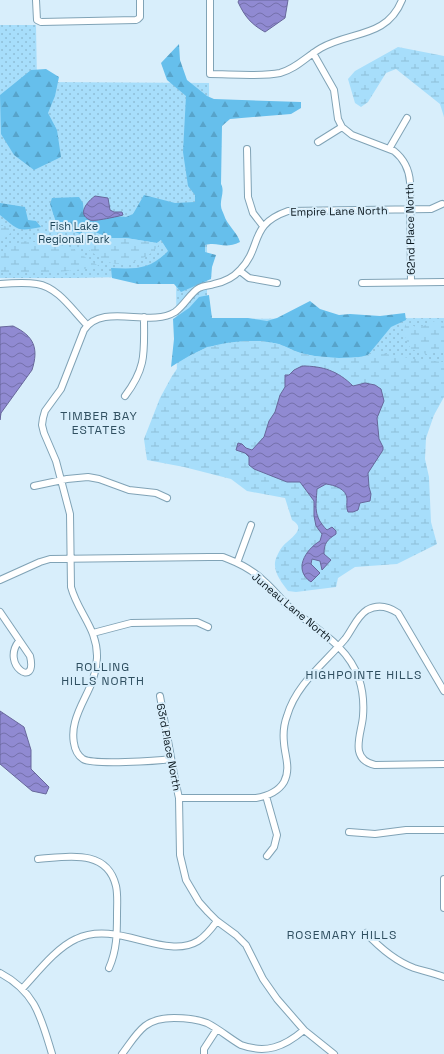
<svg xmlns="http://www.w3.org/2000/svg" width="444" height="1054" viewBox="0 0 444 1054" font-family="'Space Grotesk',sans-serif">
	<style>
		.grass { fill: url(#grass-dots) }
		.forest { fill: url(#forest-firs) }
		.wetland { fill: url(#wetland-marsh) }
		.water { fill: url(#water-waves); stroke: #67679b }
		.lines { fill: none; stroke-linecap: round; stroke-linejoin: round }
		.minor-casing { stroke: #80a3b6; stroke-width: 8 }
		.minor { stroke: #fff; stroke-width: 6 }
		.labels { text-anchor: middle; dominant-baseline: central; stroke-width: 4; stroke-linejoin: round; paint-order: stroke }
		.street-label { font-size: 11px; fill: #08151c; stroke: #d8eefb }
		.park-label { font-size: 11px; fill: #21485b; stroke: #d8eefb }
		.neighbourhood-label { font-size: 12px; letter-spacing: 1px; fill: #2f4f60; stroke: #d8eefb }
	</style>
	<defs>
		<pattern id="grass-dots" width="8" height="8" patternUnits="userSpaceOnUse"><rect width="8" height="8" fill="#a7defb"/><path d="M2 2h.1M6 6h.1" fill="none" stroke="#8ebed7" stroke-width="1.8" stroke-linecap="round"/></pattern>
		<pattern id="forest-firs" width="22" height="20" patternUnits="userSpaceOnUse"><rect width="22" height="20" fill="#66bfec"/><path d="M5 1l3.5 6h-7zM16 11l3.5 6h-7z" fill="#57a3ca"/></pattern>
		<pattern id="wetland-marsh" width="20" height="14" patternUnits="userSpaceOnUse"><rect width="20" height="14" fill="#a7defb"/><path d="M1 5h8M5 5V1M11 12h8M15 12V8" fill="none" stroke="#8ebed7"/></pattern>
		<pattern id="water-waves" width="16" height="10" patternUnits="userSpaceOnUse"><rect width="16" height="10" fill="#908ad2"/><path d="M0 5q4-4 8 0t8 0" fill="none" stroke="#7470aa"/></pattern>
	</defs>
	<rect width="100%" height="100%" fill="#d8eefb"/>
	<path class="grass" d="M0,25H36L37,82L209,83L210,186L207,234V319L444,318V382L177,385L176,276L75,278H0Z"/>
	<path class="forest" d="M179,44L180,60L187,80L207,96L214,99L301,102V108L291,114L230,119L222,126L221,184C225,191 220,199 221,206C221,209 223,212 224,215C227,225 238,233 240,242C223,250 219,241 205,245V252L216,255L212,267L211,279L181,292L174,284H138L112,278L111,268C135,269 150,270 168,251L161,240L157,243L126,238H110L92,231H84L80,234L65,228L56,222L50,204L52,198L79,197L83,203L84,215L104,219L114,216L126,217L133,214L144,195L175,203L195,202V195L188,186L183,152L186,96L167,80L161,63Z
		M46,69L59,77L55,96L48,113L57,130L61,157L34,170L14,155L1,134L0,95L31,70Z
		M0,203L25,207L28,220L36,221L41,227C17,232 18,230 0,215Z
		M209,295L212,318H248L267,321L277,318L310,301L320,309L339,315L350,314L380,316L405,313L406,320L391,327L368,355C349,361 319,358 301,353C293,351 286,346 278,344C255,338 219,341 197,352C188,356 179,362 171,367L174,339L173,319L189,308L199,297Z"/>
	<path class="wetland" d="M398,47L444,56V117L440,104L396,69L386,73L368,102L361,107L355,103L348,79L355,71Z
		M0,226H5L13,231L0,242Z
		M84,231H92L110,238H126L157,243L161,240V241C157,250 149,255 141,259C112,272 99,258 77,240L80,234Z
		M24,241L54,244L70,247L100,267L59,272H0V253L12,245Z
		M435,321L444,323V347L441,352L426,354L411,349C407,342 403,334 405,325L409,323C416,331 427,324 435,321Z
		M245,341H262L279,344L299,353L314,356L339,358L362,357L376,352L414,359L444,362V397L434,415L426,438L425,459L429,477L431,522L437,544L397,564L355,567L338,578L336,587L296,592L288,591C282,583 274,573 275,563C275,559 280,549 283,546C289,539 308,529 292,520L285,498L247,491L231,479L184,467L147,460L144,439L160,398L172,376L183,360L207,347Z"/>
	<path class="water" d="M239,0H288L285,18L265,32C251,24 245,17 238,2Z
		M95,196L108,198L110,210L114,212H122L123,215C120,216 93,222 90,220C76,214 88,201 95,196Z
		M13,326C34,336 39,348 32,370L1,413L0,420V327Z
		M302,366C323,366 338,371 353,386L365,383L375,385L381,389L384,401L377,418L379,439L383,447V450L368,473L369,487L371,494L370,501L360,503L358,510L353,512H348C346,507 347,504 347,499C347,489 334,485 326,484L317,489C316,507 313,516 327,530L332,527L336,531V534C327,540 324,543 324,554L331,560L322,570L320,561L312,559L311,564L320,573L311,582C293,570 305,550 320,541L322,534L316,526L314,516V501L300,482H287L254,469L249,465V457L245,453L236,450L238,443L242,444L246,448L252,450L264,437L269,421L275,412L280,395L285,387V375H289L294,370Z
		M0,711L24,727L31,750V769L49,787L46,794L32,791L0,764Z"/>
	<g class="lines">
		<defs>
			<path id="minor" d="M36,0L37,20L41,22L136,20L138,19L140,17V0
				M210,0V74C229,74 261,77 280,73C296,69 307,56 321,48C351,31 387,38 402,0
				M313,53L334,90L338,119L342,127L352,135L394,151C404,159 409,169 410,182L411,282
				M318,142L342,127
				M247,149L248,197L253,213L263,226
				M389,149L407,118
				M240,271L249,278L277,283
				M362,283L444,282
				M0,284C12,283 25,282 37,284C58,287 73,311 87,325
				M125,396C147,367 144,352 144,317
				M34,486L67,479L88,477L99,479L129,490L156,493L167,498
				M237,563L251,525
				M0,580L40,562L50,559L209,557H223L228,559C241,564 255,572 265,582C273,589 280,598 288,606C314,628 348,645 359,679C363,691 364,703 363,716C362,733 348,759 375,765L444,764
				M0,612L30,656C38,690 0,665 19,641
				M93,633L131,623L197,622L208,627
				M160,696L175,780L179,798L180,855L186,880L199,902L208,912L217,921L236,935L246,945L263,979L277,999L304,1030L334,1054
				M171,759C157,761 93,765 83,759C72,752 72,733 75,722C81,699 96,685 97,658C98,629 78,613 71,587L70,514L56,461L44,433L42,425L43,418L45,411L61,389L84,330C102,302 150,328 175,312C185,305 190,293 199,288C204,285 209,286 214,284C224,282 233,278 240,270C263,246 248,225 288,211L431,209L442,204
				M266,796L277,835L274,847L267,856
				M179,798H256C268,796 278,792 284,782C291,768 285,757 284,743C283,734 284,724 287,716C296,684 325,663 345,639C352,630 357,616 367,610C378,604 389,607 398,613L444,691
				M349,832L375,834L406,830H444
				M38,859C67,857 107,848 116,886C118,895 117,905 117,914C117,933 117,950 109,968
				M444,879V908
				M366,933C380,948 395,961 414,968C424,971 434,973 444,977
				M0,973C36,992 41,1018 52,1054
				M22,989C37,973 56,948 76,939C117,919 165,961 198,941C206,936 212,928 217,921
				M122,1054C129,1045 136,1033 145,1026C154,1019 164,1018 174,1018C186,1018 197,1019 207,1023C219,1029 229,1038 241,1045C266,1054 284,1047 304,1030
				M204,1054V1049L217,1029"/>
		</defs>
		<use href="#minor" class="minor-casing"/>
		<use href="#minor" class="minor"/>
	</g>
	<g class="labels">
		<g class="street-label">
			<text transform="translate(339 211) rotate(-1)">Empire Lane North</text>
			<text transform="translate(410 229) rotate(-91)">62nd Place North</text>
			<text transform="translate(292 607) rotate(40)">Juneau Lane North</text>
			<text transform="translate(169 747) rotate(79)">63rd Place North</text>
		</g>
		<g class="park-label">
			<text x="74" y="226">Fish Lake<tspan x="74" dy="13">Regional Park</tspan></text>
		</g>
		<g class="neighbourhood-label">
			<text x="99" y="416">TIMBER BAY<tspan x="99" dy="14">ESTATES</tspan></text>
			<text x="103" y="667">ROLLING<tspan x="103" dy="14">HILLS NORTH</tspan></text>
			<text x="364" y="675">HIGHPOINTE HILLS</text>
			<text x="342" y="935">ROSEMARY HILLS</text>
		</g>
	</g>
</svg>
